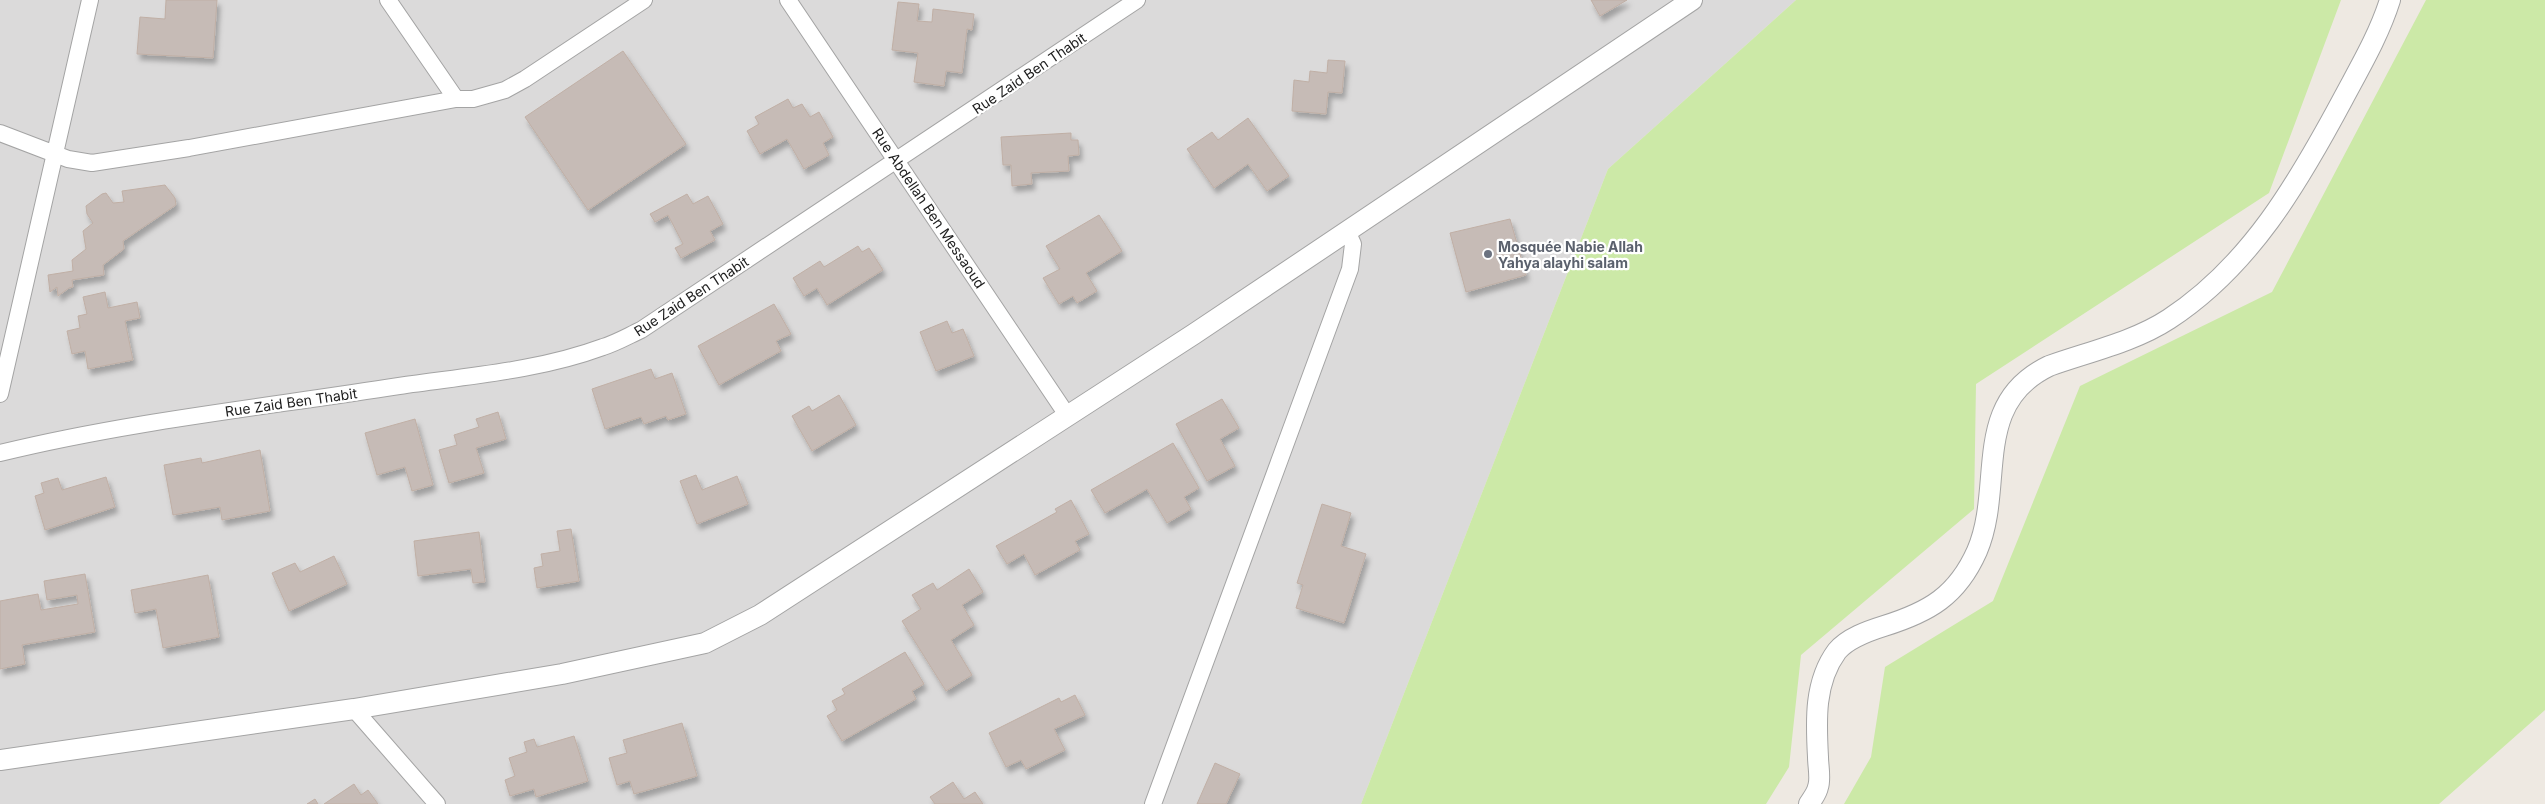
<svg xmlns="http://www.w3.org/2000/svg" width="2545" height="804" viewBox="0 0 2545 804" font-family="Inter,sans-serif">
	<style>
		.residential { fill: #dbdada }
		.grass { fill: #cce9a7 }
		.building { fill: #c6bbb6; stroke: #c0afa5; filter: url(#shadow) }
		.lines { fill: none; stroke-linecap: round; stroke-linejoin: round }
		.minor-casing { stroke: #a4a4a4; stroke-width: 18 }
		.tertiary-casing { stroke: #a4a4a4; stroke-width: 22 }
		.minor { stroke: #fff; stroke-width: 16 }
		.tertiary { stroke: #fff; stroke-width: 20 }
		.worship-dot { fill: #6b7280; stroke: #fff; stroke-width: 2 }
		.labels { text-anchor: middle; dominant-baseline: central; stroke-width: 4.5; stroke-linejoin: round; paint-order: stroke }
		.street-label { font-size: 14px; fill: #1d1d1d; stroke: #fff }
		.worship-label { font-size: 14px; font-weight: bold; fill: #5b616d; stroke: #fff; text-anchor: start }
	</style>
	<defs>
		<filter id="shadow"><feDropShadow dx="3" dy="5.5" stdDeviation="2.5" flood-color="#0004"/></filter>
	</defs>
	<rect width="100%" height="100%" fill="#eee9e2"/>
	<path class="residential" d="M0,0H1796L1608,169L1361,804H0Z"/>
	<path class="grass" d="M1796,0H2341L2269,193L1976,384L1974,509L1801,655L1789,767L1766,804H1361L1608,169Z
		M2426,0H2545V710L2439,804H1844L1871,757L1885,667L1993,601L2080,386L2272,292Z"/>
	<path class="building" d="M166,0H217L213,58L137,54L140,17L165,19Z
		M1591,0H1627L1600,16Z
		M898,2L919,4L917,21L932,22L933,9L974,14L972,30L967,29L962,73L946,71L944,86L914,82L918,53L892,50Z
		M623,51L686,144L588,210L525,117Z
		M1328,60L1345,61L1342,93L1328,92L1326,114L1292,111L1294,80L1309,82L1310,71L1327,73Z
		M788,99L793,108L802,104L810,117L819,112L833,137L823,143L829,155L804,169L787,139L760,154L747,131L759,124L755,117Z
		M1248,118L1289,176L1267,191L1248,164L1214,188L1187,149L1212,132L1218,140Z
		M1071,133V140H1078L1079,155L1068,156L1069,171L1031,173L1032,184L1012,186L1011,165H1003L1001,137Z
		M165,185L175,198L176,205L123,241L124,249L103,265L104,275L72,280L73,287L69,288L58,296L57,287L50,292L48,275L73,271L72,260L86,249L83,231L93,223L87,214L86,206L102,194L106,193L113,203L124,202L122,191Z
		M687,194L693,204L708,196L723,224L710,231L715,240L681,258L675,248L683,244L668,215L655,222L650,214Z
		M1099,215L1122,251L1086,273L1097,291L1077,303L1073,296L1059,304L1043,278L1060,269L1046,246Z
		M1510,219L1526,275L1466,292L1450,233Z
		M858,246L862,252L869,248L883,270L827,305L817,288L804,296L793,278L820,261L824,267Z
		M105,292L108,308L137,302L140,318L125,321L133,360L88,369L85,351L72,354L67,331L80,328L78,316L87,314L83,297Z
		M774,304L791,334L776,341L781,351L719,385L698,346Z
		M947,321L952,333L963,329L974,356L936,371L920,332Z
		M651,369L655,379L672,373L686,414L668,420L666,416L644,424L641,417L605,429L592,389Z
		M839,395L856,425L812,451L792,416L809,406L812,411Z
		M1222,399L1239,428L1220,439L1235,466L1207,481L1176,424Z
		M498,412L506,439L476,448L484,473L449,483L439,450L457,445L454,435L479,427L476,419Z
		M415,419L433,485L412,491L405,467L377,475L365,433Z
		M1173,443L1199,488L1184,497L1191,509L1167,523L1147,489L1105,513L1091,490Z
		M260,450L270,511L222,520L220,507L173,515L164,465L201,458L202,463Z
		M696,475L702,490L737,476L748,504L697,524L680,481Z
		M106,477L115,507L45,530L35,496L44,493L41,483L58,478L62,490Z
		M1071,500L1089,534L1075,541L1080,550L1035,575L1024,554L1007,564L996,546L1057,512L1055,509Z
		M1322,504L1351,513L1341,546L1366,554L1344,623L1296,608L1303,585L1297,583Z
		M571,529L579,581L537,588L534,568L543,566L541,554L560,551L557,531Z
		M479,532L485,582L473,583L471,569L418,576L414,541Z
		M334,556L347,584L289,611L272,573L295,563L300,572Z
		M969,569L983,592L962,605L974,625L951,640L972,675L946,691L902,621L921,609L912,595L933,583L937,590Z
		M85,574L95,632L22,645L25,664L0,669V601L38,594L41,610L78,604L77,595L47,600L44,581Z
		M208,575L219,637L163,648L156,609L135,613L131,590Z
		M905,652L924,684L912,691L916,699L842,741L827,716L837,710L832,701L845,694L842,689Z
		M1075,695L1085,715L1054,729L1065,750L1026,769L1021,760L1006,767L989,733L1059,698L1061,702Z
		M682,723L697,776L634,794L630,781L617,785L609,758L627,753L623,740Z
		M574,736L588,781L536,797L534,789L510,796L505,780L515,776L509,758L527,752L524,742L534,739L537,747Z
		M1215,763L1240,774L1226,804H1197Z
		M953,782L964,799L975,792L983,804H935L930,797Z
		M354,784L361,795L368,790L378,804H324Z
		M315,799L318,804H307Z"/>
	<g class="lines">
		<defs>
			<path id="minor" d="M388,0L456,99
				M788,0L1065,412V417
				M0,133L68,159L92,163L189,148L456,99H473L505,90L525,79L644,0
				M0,394L90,0
				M0,453C131,421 266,407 399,386C467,376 538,371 603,347C616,343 628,336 641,330L1137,0
				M354,709L437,804
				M1153,804L1350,269L1353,244L1347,231"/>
			<path id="tertiary" d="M0,760L354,709L562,674L705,643L760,615L1194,334L1692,0
				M1809,804C1812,799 1817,793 1818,787C1821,779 1818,766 1818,757C1816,721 1814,682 1837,651C1848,638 1868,631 1884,626C1929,612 1957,596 1977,551C2005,486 1970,404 2049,366C2088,352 2134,342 2169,319C2250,266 2298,183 2343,99C2360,67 2379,35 2390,0"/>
		</defs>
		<use href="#minor" class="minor-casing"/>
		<use href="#tertiary" class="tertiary-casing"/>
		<use href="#minor" class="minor"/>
		<use href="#tertiary" class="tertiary"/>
	</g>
	<circle class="worship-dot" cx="1488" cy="254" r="5"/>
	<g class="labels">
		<g class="street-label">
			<text transform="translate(1029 73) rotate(-34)">Rue Zaid Ben Thabit</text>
			<text transform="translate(929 208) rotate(56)">Rue Abdellah Ben Messaoud</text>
			<text transform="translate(691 296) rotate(-33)">Rue Zaid Ben Thabit</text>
			<text transform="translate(291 402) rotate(-8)">Rue Zaid Ben Thabit</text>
		</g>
		<g class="worship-label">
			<text x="1498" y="246">Mosquée Nabie Allah<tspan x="1498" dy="16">Yahya alayhi salam</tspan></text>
		</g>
	</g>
</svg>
